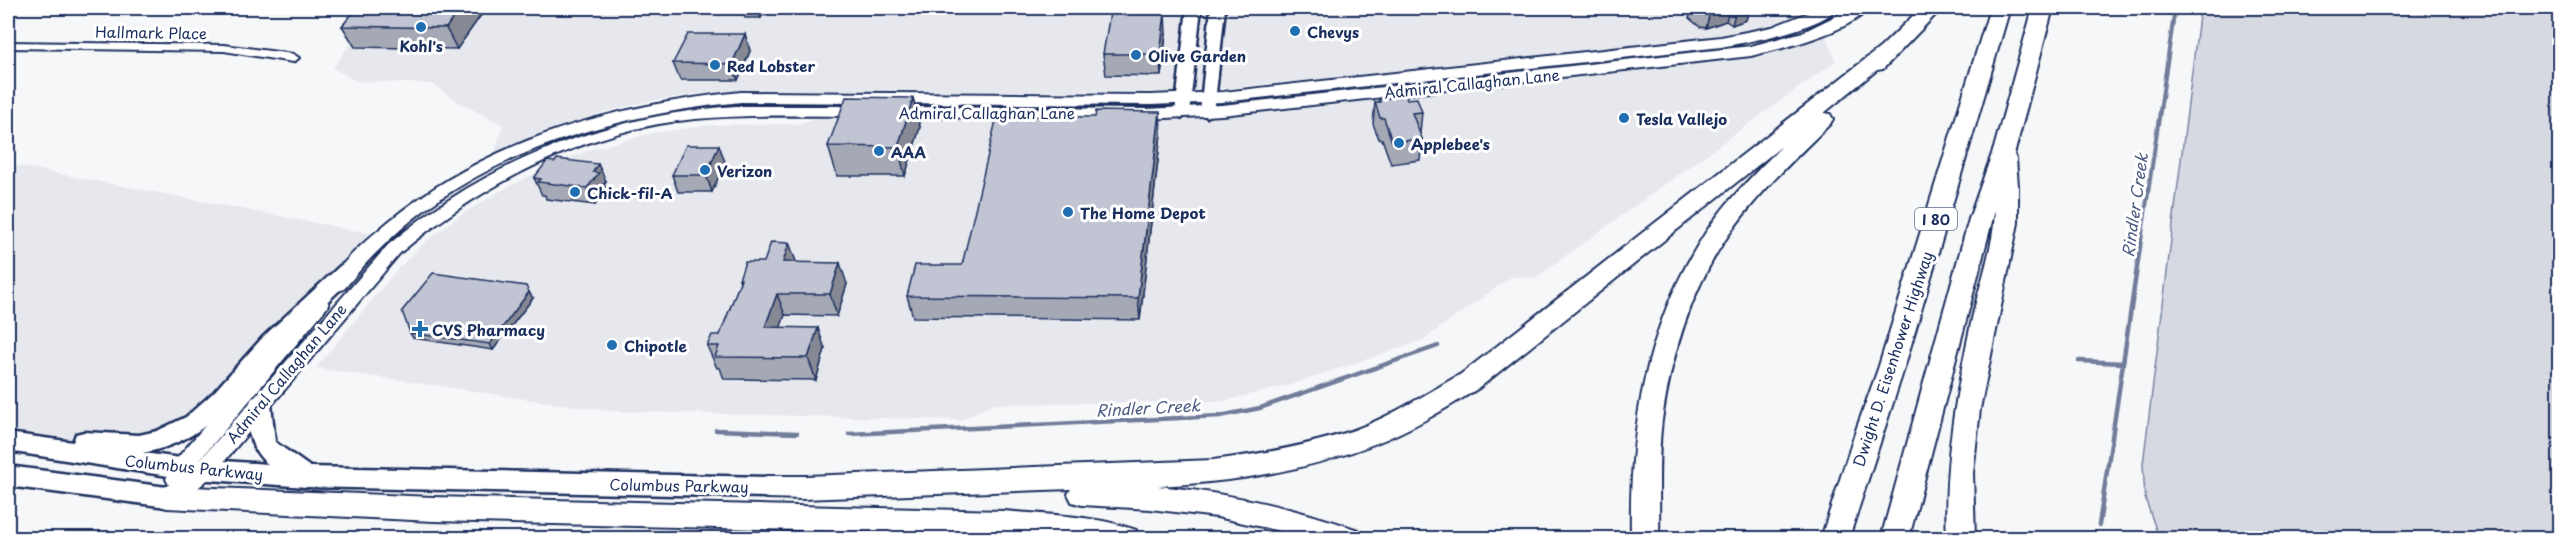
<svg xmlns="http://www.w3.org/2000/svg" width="2567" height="546" viewBox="0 0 2567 546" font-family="'Playpen Sans',sans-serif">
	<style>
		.built { fill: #e6e8ee }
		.green { fill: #d6d9e2; stroke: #7884a0; stroke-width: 1.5 }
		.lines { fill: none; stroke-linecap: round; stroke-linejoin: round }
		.stream-far1 { stroke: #707c99; stroke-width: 4 }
		.stream { stroke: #707c99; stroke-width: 4.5 }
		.minor-casing { stroke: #1b2f5e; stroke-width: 4 }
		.tertiary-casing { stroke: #1b2f5e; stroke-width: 5 }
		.secondary-casing { stroke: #1b2f5e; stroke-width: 4 }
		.primary-casing { stroke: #1b2f5e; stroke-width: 5 }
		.motorway-casing { stroke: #1b2f5e; stroke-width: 4 }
		.minor { fill: #fff; fill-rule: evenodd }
		.tertiary { fill: #fff; fill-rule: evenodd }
		.secondary { fill: #fff; fill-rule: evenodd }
		.primary { fill: #fff; fill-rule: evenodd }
		.motorway { fill: #fff; fill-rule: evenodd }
		.wall { fill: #a5a9b5; stroke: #1b2f5e; stroke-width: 1.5 }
		.shaded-wall { fill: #868994; stroke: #1b2f5e; stroke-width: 1.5 }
		.building { fill: #c0c4d3; stroke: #1b2f5e; stroke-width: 1.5 }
		.poi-dot { fill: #1f6fb2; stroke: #fff; stroke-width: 2 }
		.labels { text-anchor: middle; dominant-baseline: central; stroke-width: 6; stroke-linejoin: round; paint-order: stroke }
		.shield { fill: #fff; stroke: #5f6d8e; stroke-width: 1.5 }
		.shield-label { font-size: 14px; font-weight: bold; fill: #1b2f5e }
		.poi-label { font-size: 15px; font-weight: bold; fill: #1b2f5e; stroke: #fff; text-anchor: start }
		.street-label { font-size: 15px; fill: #1b2f5e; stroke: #fff }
		.water-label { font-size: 16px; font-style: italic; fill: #4d5c81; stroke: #fff }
	</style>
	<rect width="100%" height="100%" fill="#f6f7f9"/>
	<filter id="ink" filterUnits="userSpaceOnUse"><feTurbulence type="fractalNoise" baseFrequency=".0167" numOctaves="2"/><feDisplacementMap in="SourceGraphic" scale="12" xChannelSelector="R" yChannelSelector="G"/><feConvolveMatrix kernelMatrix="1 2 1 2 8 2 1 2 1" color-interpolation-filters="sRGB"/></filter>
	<g filter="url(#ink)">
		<path class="built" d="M376,8H1818L1773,27L1718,38L1494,63L1183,92L763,90L696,94L650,101L604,112L554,128L494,155L503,125L460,103L432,84L356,81L333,68Z
			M1825,32L1836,61L1535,278L1511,277L1423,340L1290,385L1223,401L993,404L961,420L609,411L316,368L399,267L427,240L459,216L495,194L551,165L592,149L652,133L711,125L798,124L832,114L1196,115L1748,53Z
			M8,164L383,236L167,437L93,442L8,436Z"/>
		<path class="green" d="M2200,8H2559V538H2159L2145,498L2143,464Z"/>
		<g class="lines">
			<path class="stream-far1" d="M2140,248L2175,8"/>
			<path class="stream" d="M2079,361L2123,363L2140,247
				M716,430L797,433
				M849,434L1220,416L1260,408L1438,346
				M2099,525L2123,363"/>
			<defs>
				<path id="minor" d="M8,42L224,45L293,54L299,58L293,62L224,51L8,48Z"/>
				<path id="tertiary" d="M1187,8H1201L1189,113L1182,118L1175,113Z
					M1211,8H1225L1214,112L1207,117L1200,112Z"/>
				<path id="secondary" d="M1820,8H1837C1820,29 1748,42 1721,47L1223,102L1150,105L741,102C612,115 475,153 381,248C368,260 356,275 344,289L338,291L332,289L329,284C342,260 368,239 388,222C488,139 614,105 741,92L1150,95L1223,92L1721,37L1772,27Z
					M1852,8H1869C1850,32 1781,49 1751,56L1222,115L1148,119L891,117L883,112L891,107L1148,109L1222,105L1751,46L1803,32Z
					M736,106H864L872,111L864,116C808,116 751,114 695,119C587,129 482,184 400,253L211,477C198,487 177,509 160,503L157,497L160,491L169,485L166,479L174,462L313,300L320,298L327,300L329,305L194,467L388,245C487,161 607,115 736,106Z"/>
				<path id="primary" d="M348,262L355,265L358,270L355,275C330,300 303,323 278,349C233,396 213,439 143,453L181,458L268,464C250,451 241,417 252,398L260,395L268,398L271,404L275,442L310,467L767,477L775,480L779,487L775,494L767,497L307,487L181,478L8,451V433L73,442L76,434L84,432L139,435L157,431L186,417L214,392L264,336L341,265Z
					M8,466L167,487L176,490L179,497L176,504L167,507L8,486Z"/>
				<path id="motorway" d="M1921,8H1942L1883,69L1877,70L1824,113L1830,114L1833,119L1830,124C1792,161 1752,199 1723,243C1689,296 1671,358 1662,420C1657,459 1660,499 1659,538H1631C1629,429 1645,325 1706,232C1727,200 1755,173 1782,146L1479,388C1445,409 1411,430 1374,444C1304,472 1232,482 1158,486C1227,493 1293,507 1358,530L1362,538H1312L1217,517L1150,509L1082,505L1072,502L1068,494L1071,489L802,499L767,498L757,495L753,487L757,479L767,476H806L1213,460C1261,454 1308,446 1354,430C1392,416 1426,394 1461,374L1881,47Z
					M1990,8H2010L1904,369L1849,538H1821L1856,430L1878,369Z
					M2033,8H2053L2014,155L2016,159L2018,186V223L1980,409L1973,473L1975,538H1947C1943,461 1957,389 1973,314C1981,280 1994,245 1995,210L1909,538H1881L1969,219L1994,148Z
					M167,486L433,497L1004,511C1047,515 1095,515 1136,530L1140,538H1042L1004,535L433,521L167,508L157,505L153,497L157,489Z"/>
			</defs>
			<use href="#minor" class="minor-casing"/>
			<use href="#tertiary" class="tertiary-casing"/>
			<use href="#secondary" class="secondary-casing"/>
			<use href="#primary" class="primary-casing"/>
			<use href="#motorway" class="motorway-casing"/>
			<use href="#minor" class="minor"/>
			<use href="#tertiary" class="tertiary"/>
			<use href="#secondary" class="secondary"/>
			<use href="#primary" class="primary"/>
			<use href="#motorway" class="motorway"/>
		</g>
		<path class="wall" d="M357,8H486L457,49L355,47L342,26Z
			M738,8H766L761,18H745L742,8Z
			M775,8H825L824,9Z
			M1688,8H1754L1753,11L1748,13L1746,20L1732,25L1726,21L1706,28L1700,27L1689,18L1690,15L1687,12Z
			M745,34L750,51L738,80H680L673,63Z
			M1166,34L1161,76L1106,75L1103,54Z
			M913,98L920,127L905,176H837L828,146Z
			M1379,99H1407L1422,112L1420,133L1422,139L1420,160L1391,164L1382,139H1379L1373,124L1375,102H1378Z
			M1161,133L1140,320L913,317L907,296L962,265Z
			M725,162L712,192H678L672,175Z
			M534,178L606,181L604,184L606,189L595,205L546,199L545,195H542Z
			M789,243L796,262L847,284L837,316L785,315L780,327L825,349L816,380L724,379L720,368H717L707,346L720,335L740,282L739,279L764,262Z
			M533,298L493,350L413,338L410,333Z"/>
		<path class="shaded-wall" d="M460,8H486L457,49L446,28Z
			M757,8H766L761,18Z
			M1722,8H1730L1726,21L1706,28L1710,12Z
			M1740,8H1754L1753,11L1748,13L1746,20L1732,25L1736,9Z
			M1165,13L1166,34L1161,76L1160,54Z
			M745,34L750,51L738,80L732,64Z
			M913,98L920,127L905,176L898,147Z
			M1160,112L1161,133L1140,320L1138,298Z
			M719,145L725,162L712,192L706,175Z
			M598,164L606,181L604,184L606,189L595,205L587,188L593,172Z
			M789,243L797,264L783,262Z
			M840,263L847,284L837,316L830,294Z
			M529,292L533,298L493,350L490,344Z
			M777,294L785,315L773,349L765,327Z
			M818,328L825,349L816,380L808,358Z"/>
		<path class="building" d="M357,8H460L446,28L342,26Z
			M1700,8H1722L1710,12L1704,11Z
			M1110,13H1165L1160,54H1103Z
			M688,34H745L732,64L673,63Z
			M1406,96L1407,99L1417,98L1422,112L1412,113L1422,139L1392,142L1384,118H1380L1375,102H1380L1379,99Z
			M846,97L913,98L898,147L828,146Z
			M1096,111L1160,112L1138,298L907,296L915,265H962L997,116L1095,117Z
			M686,145H719L706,175H672Z
			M557,159L598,164L593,172L599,173L587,188L538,182L541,179L534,178L547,161L555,162Z
			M771,242L789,243L783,262L840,263L830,294H777L765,327L818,328L808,358L715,357L719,346H707L712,335H720L741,279H739L745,262H764Z
			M433,273L526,286L529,292L490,344L410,333L402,311Z"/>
	</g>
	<g class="poi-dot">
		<circle cx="421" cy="27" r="6"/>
		<circle cx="1295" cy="31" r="6"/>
		<circle cx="1136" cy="55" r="6"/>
		<circle cx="715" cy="65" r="6"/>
		<circle cx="1624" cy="118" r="6"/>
		<circle cx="1399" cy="143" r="6"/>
		<circle cx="879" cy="151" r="6"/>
		<circle cx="705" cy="170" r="6"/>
		<circle cx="575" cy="192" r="6"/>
		<circle cx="1068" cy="212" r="6"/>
		<path d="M417 320h6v6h6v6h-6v6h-6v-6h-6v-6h6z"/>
		<circle cx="612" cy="345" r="6"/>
	</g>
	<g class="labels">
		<rect class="shield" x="1915" y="208" width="42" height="22" rx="4.5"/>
		<g class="shield-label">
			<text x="1936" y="219">I 80</text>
		</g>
		<g class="poi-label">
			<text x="1307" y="31">Chevys</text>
			<text x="421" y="45" text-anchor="middle">Kohl's</text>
			<text x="1148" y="55">Olive Garden</text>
			<text x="727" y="65">Red Lobster</text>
			<text x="1636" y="118">Tesla Vallejo</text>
			<text x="1411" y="143">Applebee's</text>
			<text x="891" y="151">AAA</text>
			<text x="717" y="170">Verizon</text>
			<text x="587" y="192">Chick-fil-A</text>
			<text x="1080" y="212">The Home Depot</text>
			<text x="432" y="329">CVS Pharmacy</text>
			<text x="624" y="345">Chipotle</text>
		</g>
		<g class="street-label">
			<text transform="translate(151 32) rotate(1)">Hallmark Place</text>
			<text transform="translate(1472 83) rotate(-6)">Admiral Callaghan Lane</text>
			<text x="987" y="112">Admiral Callaghan Lane</text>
			<text transform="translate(1892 359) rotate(-72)">Dwight D. Eisenhower Highway</text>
			<text transform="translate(286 373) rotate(-50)">Admiral Callaghan Lane</text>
			<text transform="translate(194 467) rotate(6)">Columbus Parkway</text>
			<text transform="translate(679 485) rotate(1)">Columbus Parkway</text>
		</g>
		<g class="water-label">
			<text transform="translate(2134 205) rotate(-82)">Rindler Creek</text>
			<text transform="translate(1148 407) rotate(-3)">Rindler Creek</text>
		</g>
	</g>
	<rect width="2567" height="546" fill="none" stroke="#fff" stroke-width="30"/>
	<rect x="15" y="15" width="2537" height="516" fill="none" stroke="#1b2f5e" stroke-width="2" filter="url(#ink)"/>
</svg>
